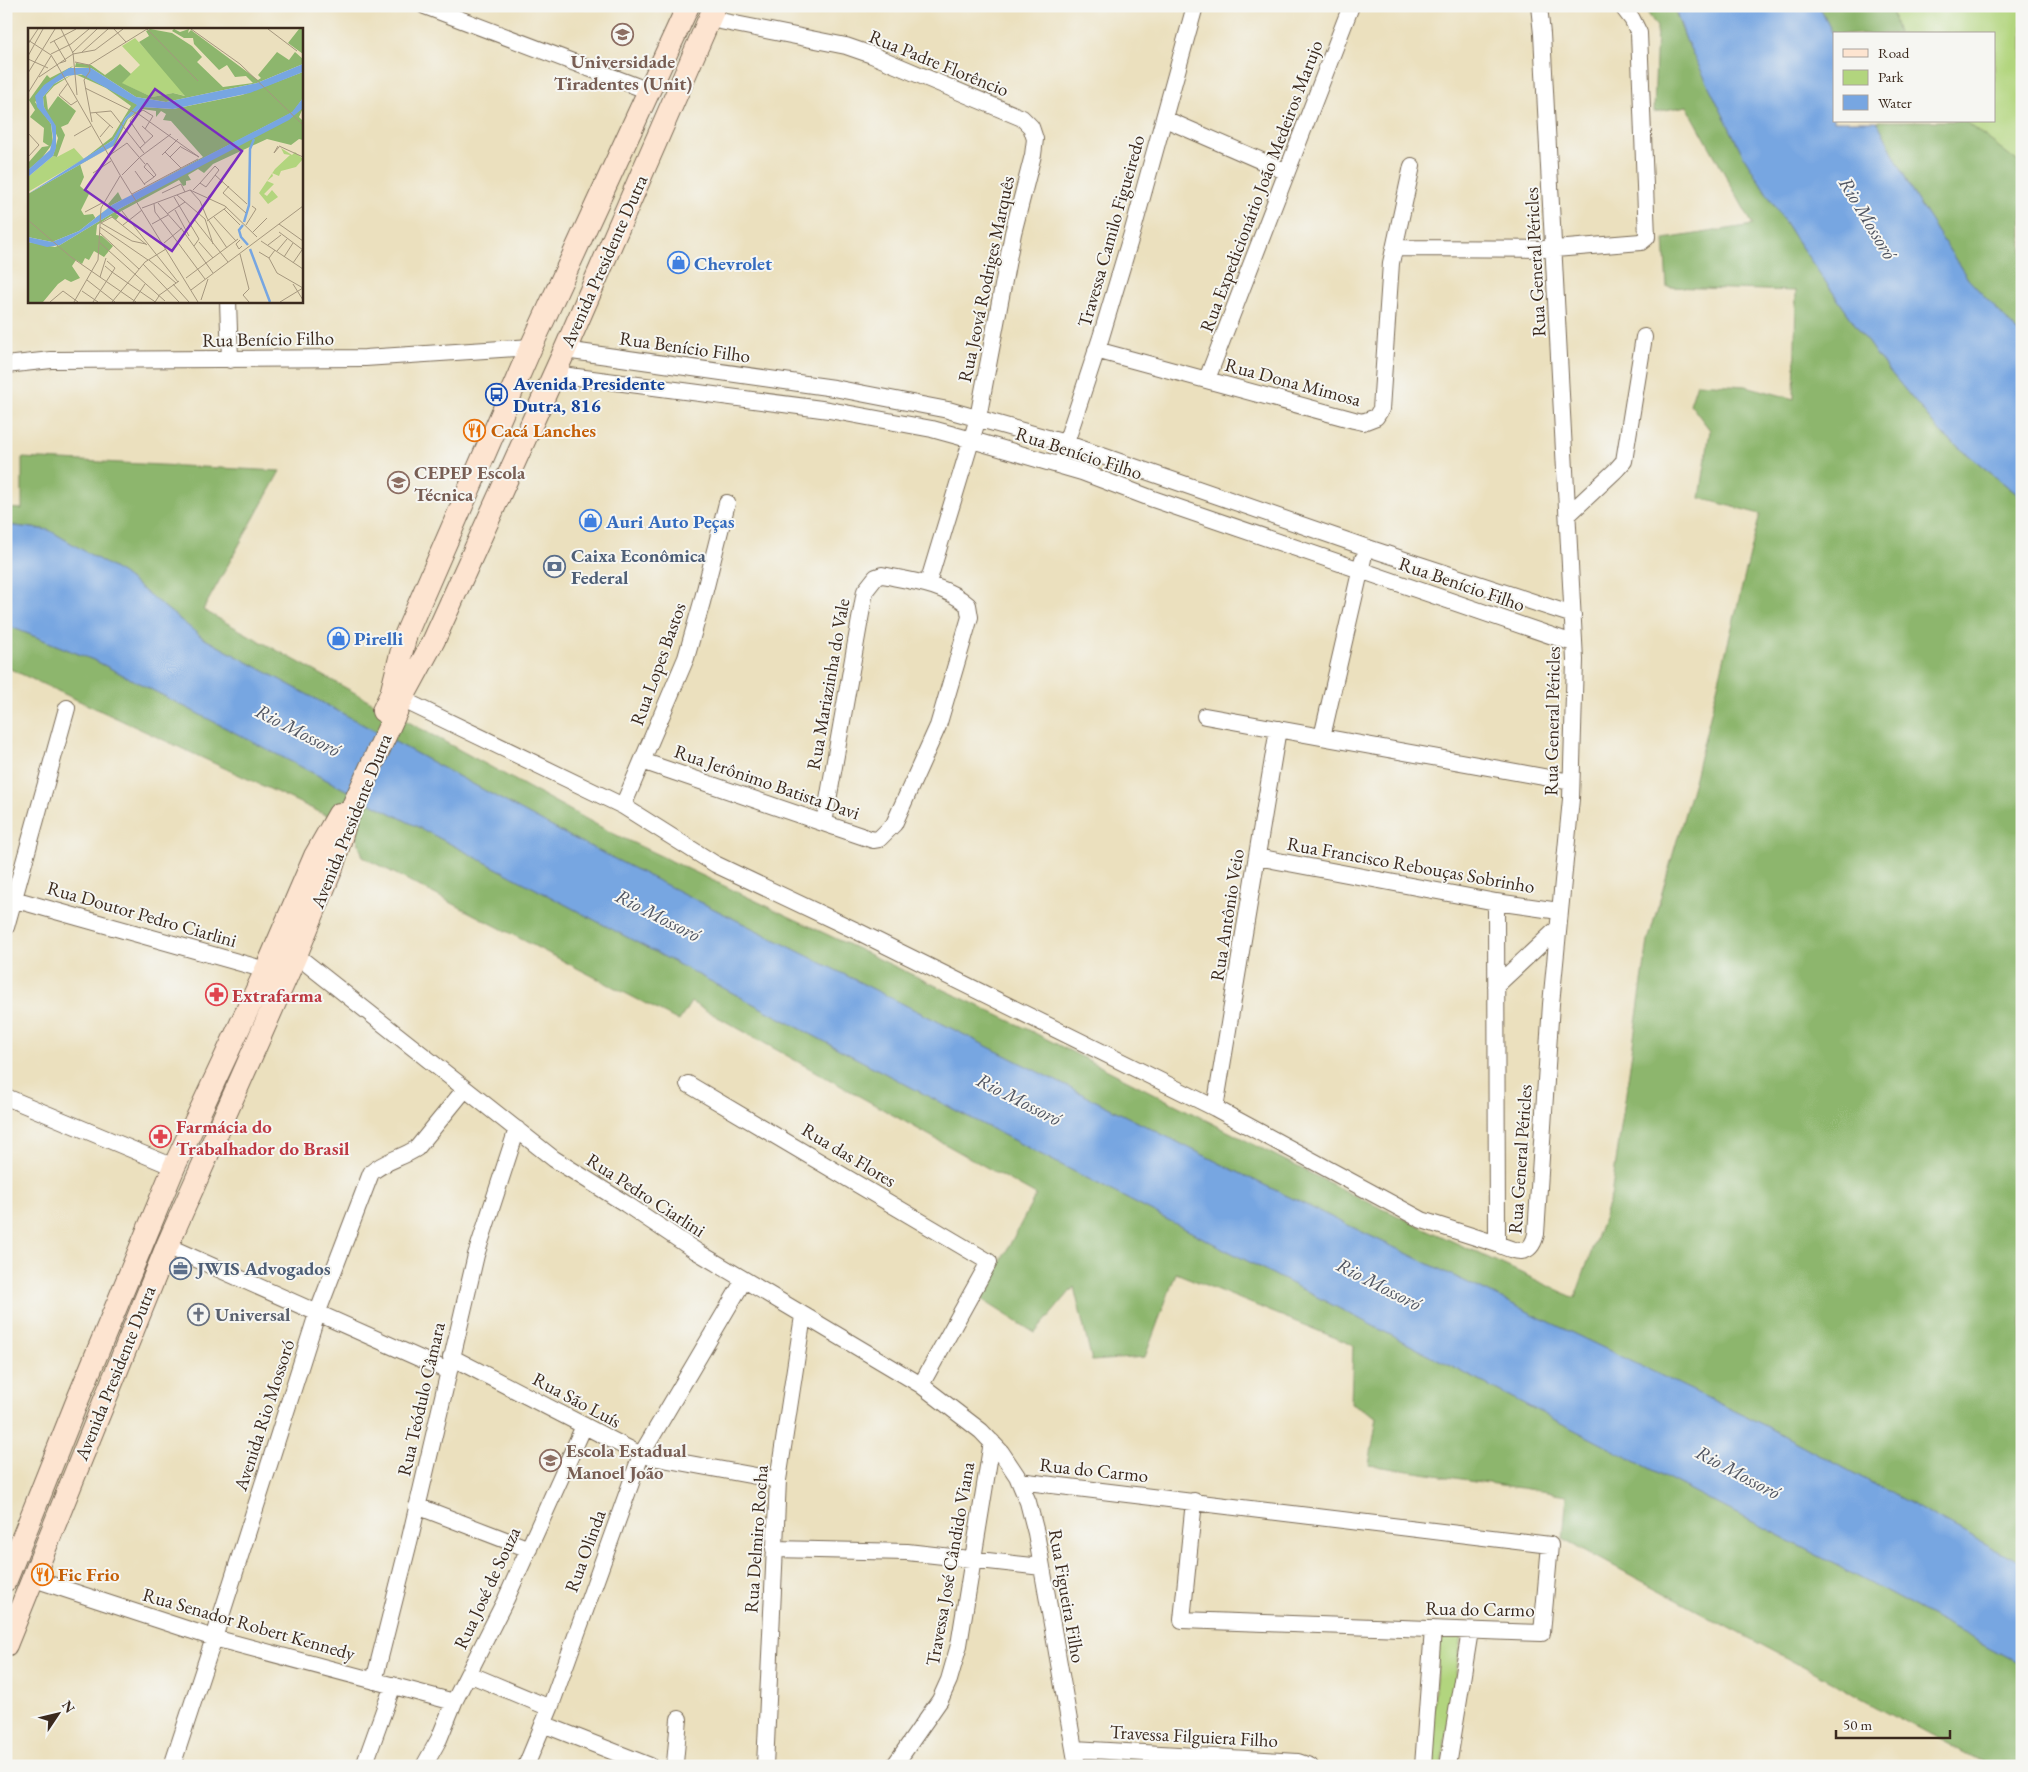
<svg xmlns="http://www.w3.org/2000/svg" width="2028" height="1772" viewBox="0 0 2028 1772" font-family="'EB Garamond',serif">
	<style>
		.green { fill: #b2d57e; stroke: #76804e }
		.forest { fill: #8db66d; stroke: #647046 }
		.water { fill: #77a6e1; stroke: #596880 }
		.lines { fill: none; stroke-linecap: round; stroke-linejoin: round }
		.street-casing { stroke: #796a56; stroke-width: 18 }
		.secondary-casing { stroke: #796a56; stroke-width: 24 }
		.street { stroke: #fff; stroke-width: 16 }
		.secondary { stroke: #fde4d0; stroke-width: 22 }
		.labels { text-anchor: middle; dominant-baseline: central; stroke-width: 4; stroke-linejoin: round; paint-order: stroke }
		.education-label { font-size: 19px; font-weight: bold; fill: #785e54; stroke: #f6f6f2; text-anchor: start }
		.street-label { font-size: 19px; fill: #3b2a1e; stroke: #f6f6f2 }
		.shop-label { font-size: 19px; font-weight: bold; fill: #366cbe; stroke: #f6f6f2; text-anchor: start }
		.transit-label { font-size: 19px; font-weight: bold; fill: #164399; stroke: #f6f6f2; text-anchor: start }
		.food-label { font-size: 19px; font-weight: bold; fill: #c56008; stroke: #f6f6f2; text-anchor: start }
		.service-label { font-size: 19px; font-weight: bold; fill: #4e5e75; stroke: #f6f6f2; text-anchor: start }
		.health-label { font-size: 19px; font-weight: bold; fill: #be3a42; stroke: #f6f6f2; text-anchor: start }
		.worship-label { font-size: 19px; font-weight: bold; fill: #5b616d; stroke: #f6f6f2; text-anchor: start }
		.water-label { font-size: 20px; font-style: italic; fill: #505562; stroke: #f6f6f2 }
		.inset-river { fill: none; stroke: #77a6e1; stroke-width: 2.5 }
		.inset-road { fill: none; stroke: #a5977e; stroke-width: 1 }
		.view { fill: #7b2cbf; fill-opacity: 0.15; stroke: #7b2cbf; stroke-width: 2.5 }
		.inset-edge { fill: none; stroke: #3b2a1e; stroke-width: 2.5 }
	</style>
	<rect width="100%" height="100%" fill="#f6f6f2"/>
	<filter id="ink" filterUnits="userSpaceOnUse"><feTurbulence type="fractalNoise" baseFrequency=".02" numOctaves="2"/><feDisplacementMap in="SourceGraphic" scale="10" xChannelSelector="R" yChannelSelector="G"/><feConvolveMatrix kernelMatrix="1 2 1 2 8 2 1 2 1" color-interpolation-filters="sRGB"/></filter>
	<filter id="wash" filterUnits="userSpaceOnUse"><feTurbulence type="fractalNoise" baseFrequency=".0096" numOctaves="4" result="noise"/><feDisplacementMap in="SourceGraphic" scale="20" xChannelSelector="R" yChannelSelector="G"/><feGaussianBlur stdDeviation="1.12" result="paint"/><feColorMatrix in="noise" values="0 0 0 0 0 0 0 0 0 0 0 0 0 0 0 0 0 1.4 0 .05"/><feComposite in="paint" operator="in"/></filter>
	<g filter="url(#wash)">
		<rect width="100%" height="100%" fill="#ebe0be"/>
		<path class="green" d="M1891,6H2022V165L1965,121H1994V34H1898Z
			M1462,1636L1441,1766H1428L1440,1637Z
			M1101,1757L1298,1766H1101Z"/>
		<path class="forest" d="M1643,6H1673L1686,40L1744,157L1795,238L1878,357L1941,433L2022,498V1564L1768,1427L1231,1169L563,833L203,638L123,574L49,530L6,525V508L22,509V458L280,471L203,610L610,832L1023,1027L1355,1196L1575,1298L1611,1196L1648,941L1694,781L1760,514L1700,498L1710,430L1690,404L1697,383L1746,386L1794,399L1796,291L1667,287L1664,239L1753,225L1687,106L1654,112L1657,27Z
			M1819,6H1891L1898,34H1834V36Z
			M1877,121H1965L2022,165V336L1968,279L1915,197Z
			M6,625L96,661L443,840L926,1095L1836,1565L2022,1665V1766H1989L1563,1539L1567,1495L1369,1465L1377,1417L1351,1403L1353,1345L1176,1273L1145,1357L1092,1361L1074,1287L1035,1333L981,1299L1036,1195L691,1002L679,1021L363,857L354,828L6,667Z"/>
		<path class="water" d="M1674,6H1819L1834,36V121H1877L1915,197L1968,279L2022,336V498L1941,433L1878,357L1795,238L1744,157L1686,40Z
			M6,525L49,530L123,574L203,638L563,833L1231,1169L1768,1427L2022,1564V1665L1836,1565L926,1095L443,840L96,661L6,625Z"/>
	</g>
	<g filter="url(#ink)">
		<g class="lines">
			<defs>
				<path id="street" d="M425,6L649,91
					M710,19L846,46L872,55L1022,118L1031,127L1035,139L1033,155L1013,233L978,418L928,583
					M1165,119L1287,172
					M1394,248L1555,249L1641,242L1647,237L1639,33L1632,19L1622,6
					M228,301L230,360
					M565,350L834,388L948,410L1065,443L1365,547L1573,615
					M1096,350L1354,420L1363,422L1376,417L1381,409L1391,263L1412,166
					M6,365L51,360L365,358L531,347
					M554,374L829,410L932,429L972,440L1082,472L1153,499L1573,643
					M1207,379L1351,6
					M1063,452L1101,337L1133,230L1195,6
					M1568,515L1616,470L1624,461L1644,337
					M393,695L623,806L715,864L863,934L1215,1108L1422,1220L1497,1244
					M1205,716L1571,782
					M1322,737L1363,559
					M642,761L873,840L879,839L894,824L938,726L970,617L968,605C944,584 912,581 882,575L876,577L865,591L824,823
					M623,806L686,658L702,602L727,503
					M1257,857L1496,902L1559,911
					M6,897L266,970
					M1496,902L1497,1244C1515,1251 1530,1259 1536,1234L1551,1004L1571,799L1575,660L1542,34L1539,6
					M6,927L67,708
					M296,955L554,1159L626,1204L696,1251L921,1385L981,1431L1001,1452L1017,1476L1028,1502L1036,1533L1077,1766
					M1496,986L1558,928
					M688,1084L989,1262L921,1385
					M6,1097L174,1167
					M1215,1108L1278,729
					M167,1246L448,1371
					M451,1357L641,1455L778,1480
					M1019,1481L1550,1545L1542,1633L1182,1620L1194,1501
					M417,1506L529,1549
					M774,1549L907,1552L1042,1567
					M34,1579L214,1638L454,1702
					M469,1674L550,1708
					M374,1681L410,1538L476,1255L517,1129
					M543,1724L650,1766
					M1074,1749L1298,1762L1310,1766
					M172,1766L214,1638L317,1314L371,1173C384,1161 402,1158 417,1148L465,1089
					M364,1766L393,1685
					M424,1766L439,1739L454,1702L506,1599L584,1426
					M526,1766L550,1708L641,1455L744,1280
					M672,1766L675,1763L679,1719
					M765,1766L778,1480L803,1316
					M894,1766L940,1700L949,1680L959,1645L992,1442
					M1423,1766L1433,1629
					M1448,1766L1470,1631"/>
				<path id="secondary" d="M383,711L391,694L406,634L531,347L688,6
					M6,1580L78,1399L174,1167L266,970L315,856L339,814
					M6,1645L167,1246L296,955L332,868L346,821L402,699L434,640L565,350L715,6"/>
			</defs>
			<use href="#street" class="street-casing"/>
			<use href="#secondary" class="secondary-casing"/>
			<use href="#street" class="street"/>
			<use href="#secondary" class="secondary"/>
		</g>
	</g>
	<defs>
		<symbol id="university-ring" viewBox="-11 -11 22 22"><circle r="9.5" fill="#f6f6f2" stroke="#8d6e63" stroke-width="1.5"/><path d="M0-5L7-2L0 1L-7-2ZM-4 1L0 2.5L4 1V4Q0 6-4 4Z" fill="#8d6e63"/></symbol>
		<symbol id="shop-ring" viewBox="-11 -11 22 22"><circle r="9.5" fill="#f6f6f2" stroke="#3f7fe0" stroke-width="1.5"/><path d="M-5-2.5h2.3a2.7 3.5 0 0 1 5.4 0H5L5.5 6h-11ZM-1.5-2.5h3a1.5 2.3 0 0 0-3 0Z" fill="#3f7fe0"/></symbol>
		<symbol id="bus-ring" viewBox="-11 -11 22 22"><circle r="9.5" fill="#f6f6f2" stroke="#1a4fb4" stroke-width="1.5"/><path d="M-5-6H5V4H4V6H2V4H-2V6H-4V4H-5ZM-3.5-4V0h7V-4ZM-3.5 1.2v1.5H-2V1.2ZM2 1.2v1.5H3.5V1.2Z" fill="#1a4fb4"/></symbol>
		<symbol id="restaurant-ring" viewBox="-11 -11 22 22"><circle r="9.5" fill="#f6f6f2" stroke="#e8710a" stroke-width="1.5"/><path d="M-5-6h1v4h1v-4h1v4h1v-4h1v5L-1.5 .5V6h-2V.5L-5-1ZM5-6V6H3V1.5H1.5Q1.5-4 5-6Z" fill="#e8710a"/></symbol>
		<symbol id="school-ring" viewBox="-11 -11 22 22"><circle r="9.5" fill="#f6f6f2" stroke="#8d6e63" stroke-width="1.5"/><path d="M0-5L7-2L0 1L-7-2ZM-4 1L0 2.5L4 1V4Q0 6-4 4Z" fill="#8d6e63"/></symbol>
		<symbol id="bank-ring" viewBox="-11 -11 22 22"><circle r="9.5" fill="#f6f6f2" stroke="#5c6f8a" stroke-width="1.5"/><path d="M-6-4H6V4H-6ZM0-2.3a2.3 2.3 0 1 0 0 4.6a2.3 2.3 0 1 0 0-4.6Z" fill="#5c6f8a"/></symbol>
		<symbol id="pharmacy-ring" viewBox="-11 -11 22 22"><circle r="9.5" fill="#f6f6f2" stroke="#e0444e" stroke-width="1.5"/><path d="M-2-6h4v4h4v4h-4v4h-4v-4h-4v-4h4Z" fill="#e0444e"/></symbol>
		<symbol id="office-ring" viewBox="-11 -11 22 22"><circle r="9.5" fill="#f6f6f2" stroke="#5c6f8a" stroke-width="1.5"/><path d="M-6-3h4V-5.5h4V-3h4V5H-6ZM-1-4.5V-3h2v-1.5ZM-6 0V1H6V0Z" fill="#5c6f8a"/></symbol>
		<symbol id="church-ring" viewBox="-11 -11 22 22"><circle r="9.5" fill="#f6f6f2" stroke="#6b7280" stroke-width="1.5"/><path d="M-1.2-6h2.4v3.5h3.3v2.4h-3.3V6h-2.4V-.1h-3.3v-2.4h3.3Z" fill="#6b7280"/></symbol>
	</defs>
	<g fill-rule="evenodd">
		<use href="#university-ring" x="610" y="22" width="25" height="25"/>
		<use href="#shop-ring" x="666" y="250" width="25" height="25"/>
		<use href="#bus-ring" x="484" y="382" width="25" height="25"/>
		<use href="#restaurant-ring" x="462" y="418" width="25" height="25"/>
		<use href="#school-ring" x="386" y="470" width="25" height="25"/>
		<use href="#shop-ring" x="578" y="508" width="25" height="25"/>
		<use href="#bank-ring" x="542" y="554" width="25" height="25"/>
		<use href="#shop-ring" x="326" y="626" width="25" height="25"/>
		<use href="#pharmacy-ring" x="204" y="982" width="25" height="25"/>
		<use href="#pharmacy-ring" x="148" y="1124" width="25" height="25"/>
		<use href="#office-ring" x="168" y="1256" width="25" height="25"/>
		<use href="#church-ring" x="186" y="1302" width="25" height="25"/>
		<use href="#school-ring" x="538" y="1448" width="25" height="25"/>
		<use href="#restaurant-ring" x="30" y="1562" width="25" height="25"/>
	</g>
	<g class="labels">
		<g class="education-label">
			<text x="623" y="61" text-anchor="middle">Universidade<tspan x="623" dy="22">Tiradentes (Unit)</tspan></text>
			<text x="414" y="472">CEPEP Escola<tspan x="414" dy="22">Técnica</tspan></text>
			<text x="566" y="1450">Escola Estadual<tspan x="566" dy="22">Manoel João</tspan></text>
		</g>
		<g class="street-label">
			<text transform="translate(939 63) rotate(22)">Rua Padre Florêncio</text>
			<text transform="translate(1261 186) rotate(-69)">Rua Expedicionário João Medeiros Marujo</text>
			<text transform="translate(1111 231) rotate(-74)">Travessa Camilo Figueiredo</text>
			<text transform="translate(604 261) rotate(-66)">Avenida Presidente Dutra</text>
			<text transform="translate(1535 262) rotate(-93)">Rua General Péricles</text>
			<text transform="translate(986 279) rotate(-78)">Rua Jeová Rodriges Marquês</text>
			<text transform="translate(268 339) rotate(-1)">Rua Benício Filho</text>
			<text transform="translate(685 347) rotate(8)">Rua Benício Filho</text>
			<text transform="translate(1293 382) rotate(15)">Rua Dona Mimosa</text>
			<text transform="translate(1079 453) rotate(18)">Rua Benício Filho</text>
			<text transform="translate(1462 584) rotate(19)">Rua Benício Filho</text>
			<text transform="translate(658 664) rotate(-70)">Rua Lopes Bastos</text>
			<text transform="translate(828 684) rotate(-80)">Rua Mariazinha do Vale</text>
			<text transform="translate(1552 721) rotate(-89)">Rua General Péricles</text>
			<text transform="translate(767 782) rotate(19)">Rua Jerônimo Batista Davi</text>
			<text transform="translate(351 821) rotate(-68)">Avenida Presidente Dutra</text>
			<text transform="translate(1411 865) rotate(10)">Rua Francisco Rebouças Sobrinho</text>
			<text transform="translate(142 914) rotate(16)">Rua Doutor Pedro Ciarlini</text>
			<text transform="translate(1227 915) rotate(-81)">Rua Antônio Veio</text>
			<text transform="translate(849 1155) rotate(31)">Rua das Flores</text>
			<text transform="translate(1520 1159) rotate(-86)">Rua General Péricles</text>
			<text transform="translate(646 1195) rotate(33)">Rua Pedro Ciarlini</text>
			<text transform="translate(115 1373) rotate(-68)">Avenida Presidente Dutra</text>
			<text transform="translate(421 1399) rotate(-77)">Rua Teódulo Câmara</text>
			<text transform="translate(577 1400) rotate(28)">Rua São Luís</text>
			<text transform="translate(264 1415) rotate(-72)">Avenida Rio Mossoró</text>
			<text transform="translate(1094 1470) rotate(6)">Rua do Carmo</text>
			<text transform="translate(756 1539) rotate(-86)">Rua Delmiro Rocha</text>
			<text transform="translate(585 1551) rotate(-70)">Rua Olinda</text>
			<text transform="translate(950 1564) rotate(-80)">Travessa José Cândido Viana</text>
			<text transform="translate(487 1588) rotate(-65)">Rua José de Souza</text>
			<text transform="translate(1067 1596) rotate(80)">Rua Figueira Filho</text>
			<text transform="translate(1480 1609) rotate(1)">Rua do Carmo</text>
			<text transform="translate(249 1624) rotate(16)">Rua Senador Robert Kennedy</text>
			<text transform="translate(1194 1736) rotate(3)">Travessa Filguiera Filho</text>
		</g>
		<g class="shop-label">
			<text x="694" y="263">Chevrolet</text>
			<text x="606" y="521">Auri Auto Peças</text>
			<text x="354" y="638">Pirelli</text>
		</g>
		<g class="transit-label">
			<text x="513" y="383">Avenida Presidente<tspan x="513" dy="22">Dutra, 816</tspan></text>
		</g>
		<g class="food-label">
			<text x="491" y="430">Cacá Lanches</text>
			<text x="58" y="1574">Fic Frio</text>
		</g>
		<g class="service-label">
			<text x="571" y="555">Caixa Econômica<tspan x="571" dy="22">Federal</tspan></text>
			<text x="197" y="1268">JWIS Advogados</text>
		</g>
		<g class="health-label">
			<text x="232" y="995">Extrafarma</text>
			<text x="176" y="1126">Farmácia do<tspan x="176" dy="22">Trabalhador do Brasil</tspan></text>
		</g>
		<g class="worship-label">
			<text x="215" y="1314">Universal</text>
		</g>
		<g class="water-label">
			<text transform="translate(1868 218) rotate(59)">Rio Mossoró</text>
			<text transform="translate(298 730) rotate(27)">Rio Mossoró</text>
			<text transform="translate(658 915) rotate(27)">Rio Mossoró</text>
			<text transform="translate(1019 1099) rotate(27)">Rio Mossoró</text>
			<text transform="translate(1379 1284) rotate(27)">Rio Mossoró</text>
			<text transform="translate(1738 1472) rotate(28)">Rio Mossoró</text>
		</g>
	</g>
	<g transform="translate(28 28)">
		<rect width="275" height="275" fill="#ebe0be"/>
		<path d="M107,10L152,59L158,68L145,65L124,69L93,55L112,37L94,18ZM46,120L56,131L0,164V149L25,128L29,129ZM253,120L264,127L267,124L275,131L268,139L253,143L251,148L244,145L245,148L239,153L246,156L236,166L239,168L244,162L250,169L240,176L231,165L247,141L262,127L256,126Z" fill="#b2d57e"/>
		<path d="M122,1L144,5L164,18L174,29L169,34L195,59L225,55L218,48L207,49L199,37L191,42L166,16L165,10H156L144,3L146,1L152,4L161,1L160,5L163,2L230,52L233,50L230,47L249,24L261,32L267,24L275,31V36L229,55L138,74L108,69L63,40L47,39L48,35L63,37L77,47L92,36L103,46L94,55L124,69L145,65L157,68L111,14L121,8L118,3ZM271,1H275V26L260,15ZM45,38L7,74L23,96L25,115L14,130L0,142V135L14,119L21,118L15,114L16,100L2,89L7,82L1,72L19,47L22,50ZM275,44V70L265,84L84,177L51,203L24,214L0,209V166L83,119L98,92L114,79L145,81L214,67ZM114,81L128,83V89L133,83L138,86L135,92L143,93L175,129L94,172L90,164L80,176L82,178L68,191L65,186L56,187L53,182L61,166L52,158L56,149L52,136L87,117L100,91ZM45,46L26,58L18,67L20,82L30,68L48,83L40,96L33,99L37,107L29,129L25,128L30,110L16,79L15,69L26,56ZM47,46L56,47L110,77L97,90L94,98L85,112L56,131L84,109L103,78L78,60ZM275,80L271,89L275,93V112L271,111L263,117L239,111L185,136L176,145L170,141L160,147L163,152L158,153V157L155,158L151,152L88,186L91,188L88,192L83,188L69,197L68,207L74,208L85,218L76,229L66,223L61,232L57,230L54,236L48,232L44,238L52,250L43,254L37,251L30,256L15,274H0V214L27,219L32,217L93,180Z" fill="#8db66d" fill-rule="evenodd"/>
		<path d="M275,36V44L222,65L145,81L114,79L98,92L85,118L0,166L85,112L97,90L109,77L53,46L39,48L26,56L15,69L16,79L28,98V120L25,128L0,149V142L22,122L25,110L23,96L9,79L7,68L16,57L41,40H63L108,69L138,74L229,55ZM275,70V80L261,92L93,180L32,217L19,219L0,214V209L24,214L51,203L84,177L264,84Z" fill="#77a6e1"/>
		<path class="inset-river" d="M216,194L221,177L222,121L226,111M215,197L211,202L213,209L220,217M222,221L242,274"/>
		<path class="inset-road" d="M33,1L45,25L49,67M86,1L98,14M119,1L170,53M163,1L212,36L275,97M240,1L269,23M0,12L23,27L28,35L92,147L170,274M26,13L38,33L32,35M22,15L48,1M0,16L10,1M54,24L80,1M44,25L69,1M23,26L43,16L61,1M0,28L15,1M0,31L20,40M47,34L61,37L119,1M0,45L27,1M11,49L45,26L67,22L95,1M56,52L64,94M56,52L62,43L61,37M40,55L31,67L43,77L49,73M57,60L112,87L171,129M0,65L23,28M67,84L85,100M62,85L83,83L116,125M108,85L102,93L117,115M110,85L115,82L125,88L117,101M0,105L11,117L0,129M46,108L63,98M72,109L82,97M250,118L246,125L251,119M251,118L275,129M153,119L171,129M112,120L125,108L114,98M137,124L153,140M82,127L99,115L117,136M134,127L150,111M142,129L153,118M107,143L117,157M65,145L83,133M94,147L112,129L143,106M187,147L219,176M116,156L126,149L128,147L119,135L116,139L126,149M201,158L195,165L218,185M162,162L197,178L229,209M162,162L172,173L179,190L199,220M165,162L172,155L187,138L191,142L178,159L172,155M134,165L153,156L157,164M104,166L170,131M149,167L177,191L185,216M146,169L171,211L166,218M180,169L195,153M130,175L153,201M126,176L127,184L177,251M114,180L162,162M196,181L212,197M147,182L161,208M94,183L150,254M57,184L74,175M139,186L157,174M186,189L208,213M166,191L200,234M0,192L43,229L108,274M179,193L199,179M73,195L84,189L119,217M73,195L104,213L118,216M124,196L140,187M251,196L275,213M95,197L114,182M218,197L228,181L224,178M72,199L120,232M153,200L185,245M225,204L239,190M251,204L275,222M72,205L111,241M212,212L208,216L211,221L214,218M233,213L275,241M71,214L137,273M171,214L185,230M136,215L154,200M240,217L253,207M249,223L259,211M231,224L241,230L247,222M212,226L221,261L215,267L221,274M256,229L265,215M241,230L249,245L275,260M121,232L148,255M265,235L274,222M115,236L151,274M77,238L84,244L120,269L126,273L127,274L131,268M72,249L78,230M158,250L210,211M59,252L87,274M145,256L161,274M265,256L275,272M163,262L275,178M54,263L70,274M130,268L151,253M173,272L180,251M22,274L35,263L50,274M46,274L70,232L73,180L92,148M65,274L87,240L79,233M84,274L117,234L138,221M105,274L117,256M252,274L275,260"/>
		<path class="view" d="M127,61L214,123L144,223L57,162Z"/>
		<rect width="275" height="275" class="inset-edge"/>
	</g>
	<rect width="2028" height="1772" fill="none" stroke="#f6f6f2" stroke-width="25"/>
	<rect x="1833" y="32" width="162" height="90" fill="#f6f6f2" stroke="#aba49d"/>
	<rect x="1843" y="49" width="25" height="8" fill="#fde4d0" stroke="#aba49d"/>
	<text x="1878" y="58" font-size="15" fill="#3b2a1e">Road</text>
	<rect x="1843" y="70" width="25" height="15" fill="#b2d57e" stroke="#aba49d"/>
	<text x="1878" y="82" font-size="15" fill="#3b2a1e">Park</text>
	<rect x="1843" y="95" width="25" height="15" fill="#77a6e1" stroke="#aba49d"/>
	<text x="1878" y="108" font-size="15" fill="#3b2a1e">Water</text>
	<g transform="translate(58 1714) rotate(55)" stroke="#f6f6f2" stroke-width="4" paint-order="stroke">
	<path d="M0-4L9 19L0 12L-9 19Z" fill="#3b2a1e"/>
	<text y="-8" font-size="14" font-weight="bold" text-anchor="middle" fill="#3b2a1e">N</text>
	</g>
	<path d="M1836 1730v8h114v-8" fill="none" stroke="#3b2a1e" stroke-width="2.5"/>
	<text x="1843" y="1730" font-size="15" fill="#3b2a1e" stroke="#f6f6f2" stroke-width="4" paint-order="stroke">50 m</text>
</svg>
